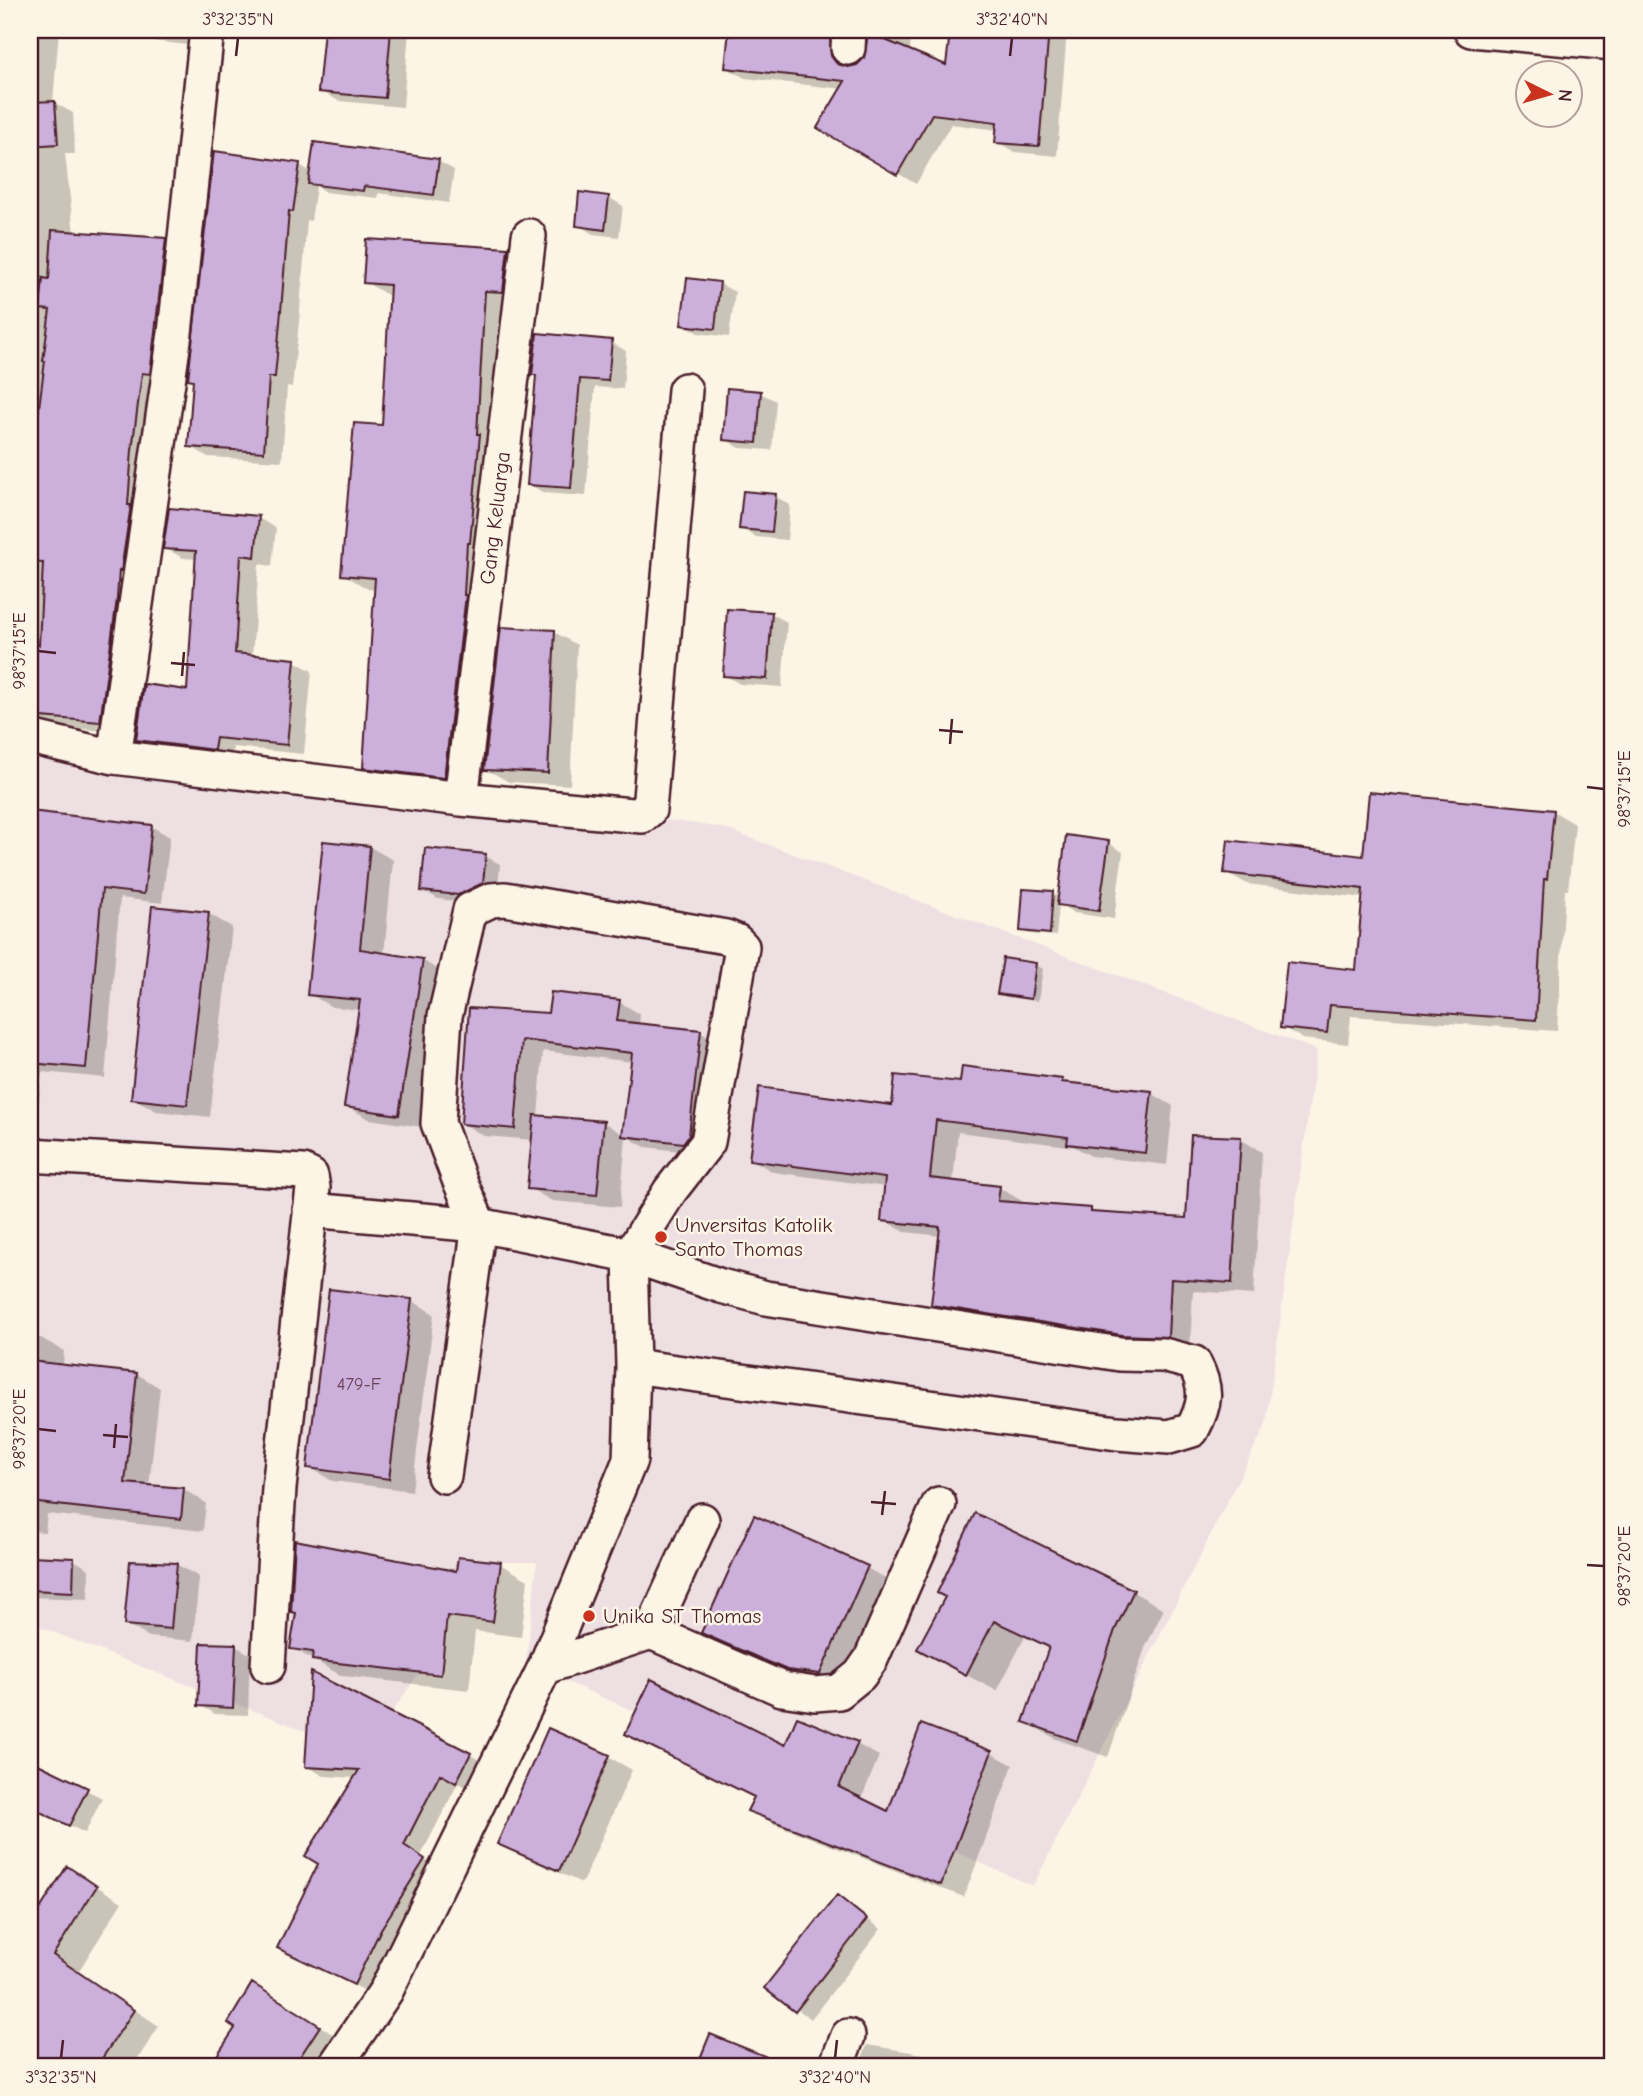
<svg xmlns="http://www.w3.org/2000/svg" width="1643" height="2096" viewBox="0 0 1643 2096" font-family="'Comic Neue',sans-serif">
	<style>
		.built { fill: #eee0e2 }
		.shadow { fill: #0003; fill-rule: evenodd }
		.building { fill: #ccafdb; stroke: #4a1f2b; stroke-width: 2 }
		.lines { fill: none; stroke-linecap: round; stroke-linejoin: round }
		.minor-casing { stroke: #4a1f2b; stroke-width: 38 }
		.minor { stroke: #fcf5e5; stroke-width: 33 }
		.ticks { fill: none; stroke: #4a1f2b; stroke-width: 2.5 }
		.poi-dot { fill: #c8321e; stroke: #fcf5e5; stroke-width: 2.5 }
		.labels { text-anchor: middle; dominant-baseline: central; stroke-width: 5; stroke-linejoin: round; paint-order: stroke }
		.number-label { font-size: 18px; fill: #6a4357 }
		.street-label { font-size: 21px; fill: #4a1f2b; stroke: #fcf5e5 }
		.poi-label { font-size: 21px; fill: #4a1f2b; stroke: #fcf5e5; text-anchor: start }
		.neatline { fill: none; stroke: #4a1f2b; stroke-width: 2.5 }
		.ticks-label { font-size: 18px; text-anchor: middle; fill: #4a1f2b }
	</style>
	<rect width="100%" height="100%" fill="#fcf5e5"/>
	<filter id="ink" filterUnits="userSpaceOnUse"><feTurbulence type="fractalNoise" baseFrequency=".0143" numOctaves="2"/><feDisplacementMap in="SourceGraphic" scale="14" xChannelSelector="R" yChannelSelector="G"/><feConvolveMatrix kernelMatrix="1 2 1 2 8 2 1 2 1" color-interpolation-filters="sRGB"/></filter>
	<g filter="url(#ink)">
		<path class="built" d="M30,730L724,828L1317,1050L1266,1425L1033,1886L526,1664L537,1562H469L436,1648L364,1754L30,1623Z"/>
		<path class="shadow" d="M30,30H206L204,47L59,30L53,102L73,113L75,154H65L74,234L165,240L183,251L118,732L60,727L59,729L30,728Z
			M326,30H409L403,107L339,101L320,91Z
			M729,30H851L848,40L849,68L857,67L865,60L869,50L868,30H911L910,52L947,67L952,30H1067L1057,156L1015,152L997,142L998,130L951,124L916,184L820,127L843,89L745,78L726,68Z
			M438,161L454,170L449,203L379,193L378,198L325,192L316,186L311,221L307,220L299,322L292,387L287,386L282,461L208,457L190,446L194,381L190,379L299,165L312,172Z
			M608,197L623,206L619,237L593,234L578,225Z
			M508,250L533,264L469,791L390,781L365,767L376,590L368,589L343,574L383,427L391,297L365,282Z
			M720,284L735,292L729,337L698,333L683,324Z
			M611,342L626,351L623,389L595,387L586,496L544,493L529,484L538,376Z
			M760,393L776,401L772,450L740,448L725,439Z
			M775,496L790,505L787,540L756,537L741,529Z
			M258,518L276,528L272,566L259,564L252,657L294,661L312,671L304,754L233,747L232,759L155,749L138,739L188,692L197,559L183,558L165,548Z
			M772,614L787,622L782,687L740,684L724,675Z
			M554,632L577,645L570,785L509,782L486,769Z
			M30,811L151,826L170,837L162,903L120,898L105,1078L42,1072L35,1137H30V1001H37L42,950L30,949Z
			M1553,811L1575,824L1568,890H1565L1557,1031L1351,1016L1348,1044L1303,1039L1282,1027L1358,972L1364,898L1247,884L1226,872L1364,858Z
			M1108,843L1123,852L1114,919L1074,913L1059,904L1056,936L1029,934L1022,930L1053,893L1060,897Z
			M370,847L393,860L384,955L422,960L445,974L422,1127L369,1119L346,1106L361,1010L332,1007L309,994Z
			M485,856L500,864L498,891L474,903L438,899L423,890Z
			M154,908L209,914L232,927L210,1117L156,1111L133,1098Z
			M1004,960L1036,965L1043,969L1038,1001L1006,997L999,993Z
			M619,1002L640,1014L639,1025L701,1032L722,1044L705,1154L645,1147L626,1136L620,1207L552,1201L529,1188L533,1140L484,1136L462,1123L471,1009L550,1015ZM543,1051L633,1062L624,1135L603,1122L538,1117Z
			M1061,1080L1068,1084L1151,1093L1173,1106L1167,1165L1091,1156L1075,1147L958,1132L953,1182L1000,1188L1022,1201L1021,1205L1091,1209L1100,1215L1188,1220L1240,1139L1262,1152L1254,1295L1193,1291L1190,1348L955,1317L933,1304L941,1236L905,1232L883,1220L886,1187L773,1172L751,1159L962,1084Z
			M411,1300L434,1314L412,1491L332,1481L309,1467Z
			M30,1336L41,1338L64,1351L63,1366L137,1374L160,1388L149,1486L183,1489L206,1503L203,1531L47,1514L45,1532L30,1531Z
			M976,1516L1133,1592L1164,1609L1145,1648L1108,1757L1056,1739L1026,1722L1050,1649L1025,1637L997,1691L949,1666L947,1597Z
			M30,1558L74,1560L89,1569L88,1599L30,1597Z
			M176,1564L199,1577L193,1641L149,1637L126,1624Z
			M500,1564L528,1580L521,1637L475,1631L469,1690L342,1676L292,1648L297,1614L292,1611Z
			M867,1568L897,1585L850,1691L820,1687L733,1649L703,1632Z
			M235,1646L250,1654L248,1715L215,1714L200,1705Z
			M313,1675L488,1764L474,1791L458,1783L420,1857L441,1870L372,1994L279,1948L320,1863L356,1778L324,1776L306,1766Z
			M627,1733L786,1747L857,1744L879,1756L861,1800L889,1813L991,1753L1013,1765L964,1897L772,1823L750,1810L755,1798Z
			M609,1757L632,1770L582,1883L522,1856L499,1843Z
			M39,1766L102,1798L85,1833L30,1806V1786Z
			M67,1868L122,1902L78,1972L159,2026L133,2066H30V1928Z
			M837,1897L881,1929L811,2019L767,1988Z
			M279,2000L345,2042L329,2066H212L238,2027Z
			M867,2045L923,2054L945,2066H868L861,2061Z
			M413,2062L421,2066H409Z"/>
		<path class="building" d="M324,30H391L385,98L318,92Z
			M729,30H830L831,56L837,64L848,67L857,65L864,58L868,33L946,65L950,32L1004,37V30H1049L1039,146L995,143L997,122L932,114L897,175L817,128L845,81L725,68Z
			M55,101L58,144L30,146V102Z
			M314,142L439,159L434,195L364,186L363,191L308,184Z
			M214,151L300,163L293,212L289,211L281,311L275,377H269L264,452L188,447L193,380L188,379Z
			M579,192L609,196L605,230L576,226Z
			M52,230L166,238L150,374L142,373L132,450L128,505H131L121,571L119,570L117,599L100,722L30,716V643L39,645L43,563L30,562V438H35L45,361H43L50,310L40,309L43,278L49,279Z
			M366,239L508,248L503,292L485,291L477,434H480L470,543H467L464,595H466L444,778L363,768L375,578L341,575L354,423L382,425L390,285L363,283Z
			M687,278L720,282L715,329L681,325Z
			M537,333L612,340L608,381L580,379L571,488L527,485L536,375H532Z
			M727,388L761,391L757,443L723,440Z
			M743,491L776,494L772,532L739,529Z
			M169,508L259,516L255,557L241,555L235,653L295,659L287,745L216,738L214,750L136,740L144,684L187,690L196,551L163,549Z
			M727,609L772,612L767,679L723,676Z
			M501,627L555,630L548,773L484,770Z
			M1369,792L1554,810L1547,879H1544L1536,1020L1330,1005L1327,1033L1280,1028L1287,962L1356,970L1363,889L1224,873L1228,840L1363,856Z
			M30,811L152,825L144,894L102,889L86,1068L30,1063Z
			M1066,835L1109,841L1099,911L1057,905Z
			M323,841L370,846L360,949L423,959L399,1115L344,1107L360,1000L307,995Z
			M425,848L486,854L483,883L458,895L421,891Z
			M1023,889L1053,891L1050,934L1020,931Z
			M152,906L209,912L187,1105L131,1099Z
			M1003,958L1036,963L1031,999L997,994Z
			M551,992L620,1000L617,1021L701,1030L689,1135L683,1143L622,1136L632,1053L522,1040L515,1129L461,1124L469,1008L548,1013Z
			M962,1066L1062,1079V1082L1152,1091L1145,1153L1067,1144L1068,1137L936,1120L930,1178L1000,1186L998,1201L1091,1208V1212L1186,1218L1191,1135L1241,1137L1232,1283L1171,1279L1168,1337L1122,1335L931,1305L940,1227L881,1221L885,1178L749,1160L759,1087L892,1105L895,1075L960,1082Z
			M534,1115L604,1121L597,1195L527,1189Z
			M329,1289L412,1299L389,1479L307,1468Z
			M30,1361L137,1373L125,1483L184,1488L181,1519L30,1502Z
			M975,1513L1134,1590L1115,1630L1077,1741L1023,1722L1049,1647L994,1621L966,1675L917,1649L945,1597L937,1593Z
			M754,1515L868,1566L820,1674L787,1670L701,1633Z
			M295,1540L456,1571L458,1557L501,1562L493,1622L447,1616L441,1675L312,1660L313,1652L290,1649L296,1613L291,1612Z
			M30,1556L74,1558L73,1592L30,1590Z
			M130,1561L177,1563L171,1629L124,1625Z
			M201,1643L236,1644L233,1708L198,1706Z
			M311,1672L471,1753L456,1783L440,1774L404,1845L425,1859L381,1929L354,1985L277,1948L318,1864L305,1856L359,1770L305,1767Z
			M651,1679L785,1745L797,1717L858,1742L839,1787L888,1811L921,1724L992,1751L941,1885L747,1811L754,1797L625,1734Z
			M548,1728L610,1755L559,1871L497,1844Z
			M38,1764L88,1788L69,1826L30,1807V1782Z
			M67,1866L97,1886L53,1955L134,2010L97,2066H30V1925Z
			M837,1895L867,1919L795,2012L764,1988Z
			M252,1983L320,2026L294,2066H210L235,2028L228,2023Z
			M710,2034L787,2065V2066H697Z"/>
		<g class="lines">
			<defs>
				<path id="minor" d="M1471,30L1613,43
					M848,48L849,30
					M30,737L114,757L461,799L642,816L649,810L685,390
					M114,757L175,333L207,30
					M461,799L529,236
					M30,1155L303,1172L311,1176L313,1188L279,1488L268,1666
					M310,1210L479,1225L630,1255L633,1366L630,1460L545,1667L386,1991L335,2066
					M444,1476L479,1225L459,1179L438,1123L445,1016L470,910L491,900L505,899L726,937L736,941L742,947L708,1142L670,1191L630,1255L721,1286L766,1298L1120,1354L1163,1355L1194,1363C1208,1389 1206,1404 1192,1430L1169,1437L1117,1433L633,1366
					M651,1632L702,1520
					M545,1667L651,1632L782,1689L815,1694L839,1692L860,1675L871,1659L939,1504
					M836,2066L848,2036"/>
			</defs>
			<use href="#minor" class="minor-casing"/>
			<use href="#minor" class="minor"/>
		</g>
	</g>
	<path class="ticks" d="M236,56L238,38M1010,56L1012,38M38,651L56,653M171,663L195,665M182,676L184,652M939,730L963,732M950,744L952,719M1587,787L1604,789M38,1429L56,1431M103,1435L128,1437M114,1448L116,1424M871,1502L896,1504M882,1515L885,1491M1587,1565L1604,1566M61,2058L63,2040M835,2058L837,2040"/>
	<g class="poi-dot">
		<circle cx="661" cy="1237" r="7"/>
		<circle cx="589" cy="1616" r="7"/>
	</g>
	<g class="labels">
		<g class="number-label">
			<text x="359" y="1384">479-F</text>
		</g>
		<g class="street-label">
			<text transform="translate(495 518) rotate(-83)">Gang Keluarga</text>
		</g>
		<g class="poi-label">
			<text x="675" y="1225">Unversitas Katolik<tspan x="675" dy="24">Santo Thomas</tspan></text>
			<text x="603" y="1616">Unika ST Thomas</text>
		</g>
	</g>
	<rect width="1643" height="2096" fill="none" stroke="#fcf5e5" stroke-width="77"/>
	<g transform="translate(1549 94) rotate(95)"><circle r="33" fill="#fcf5e5" stroke="#b59f9b" stroke-width="2"/>
	<path d="M0-5L12 26L0 18L-12 26Z" fill="#c8321e"/>
	<text y="-10" font-size="19" font-weight="bold" text-anchor="middle" fill="#4a1f2b">N</text>
	</g>
	<rect x="38" y="38" width="1566" height="2020" class="neatline"/>
	<g class="ticks-label">
		<text x="238" y="25">3°32'35"N</text>
		<text x="1012" y="25">3°32'40"N</text>
		<text transform="translate(19 651) rotate(-90)" y="6">98°37'15"E</text>
		<text transform="translate(1624 789) rotate(-90)" y="6">98°37'15"E</text>
		<text transform="translate(19 1429) rotate(-90)" y="6">98°37'20"E</text>
		<text transform="translate(1624 1566) rotate(-90)" y="6">98°37'20"E</text>
		<text x="61" y="2083">3°32'35"N</text>
		<text x="835" y="2083">3°32'40"N</text>
	</g>
</svg>
